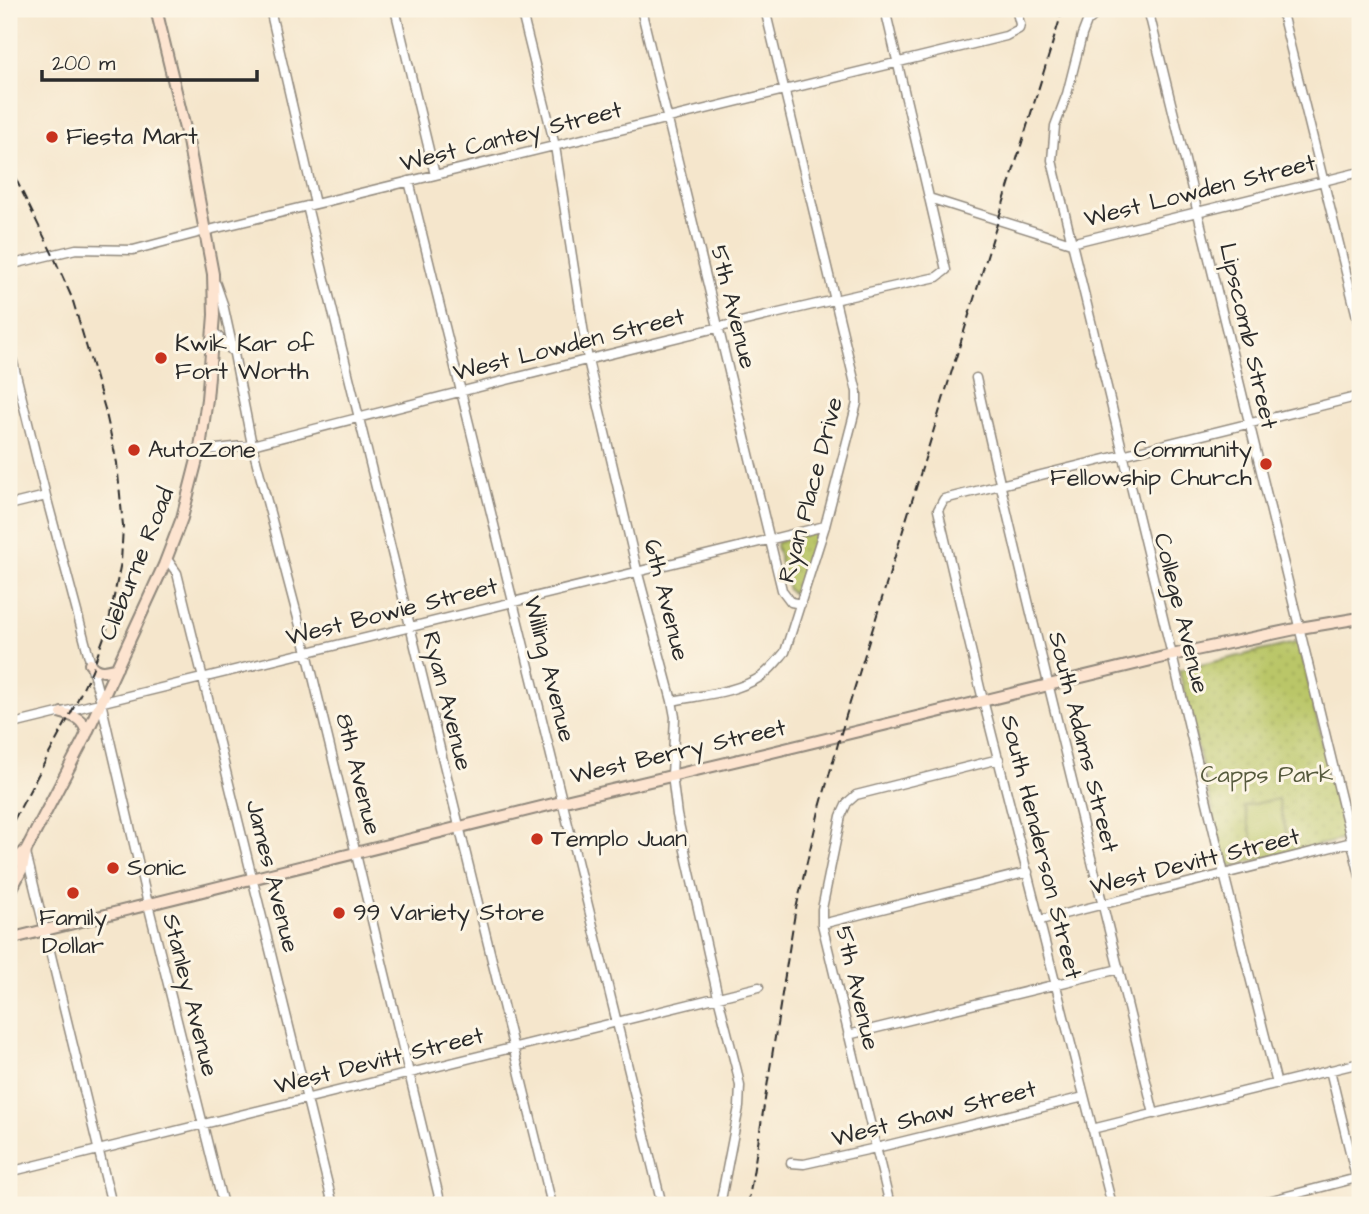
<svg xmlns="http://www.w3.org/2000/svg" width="1369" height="1214" viewBox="0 0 1369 1214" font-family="'Architects Daughter',sans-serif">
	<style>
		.park { fill: url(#park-dots); stroke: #727849; stroke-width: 2 }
		.pitch { fill: #bac667; stroke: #727849; stroke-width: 2 }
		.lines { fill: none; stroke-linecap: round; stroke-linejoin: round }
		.street-casing { stroke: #90887c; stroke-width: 11 }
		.secondary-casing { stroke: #90887c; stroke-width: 14 }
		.street { stroke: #fff; stroke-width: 8 }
		.secondary { stroke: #fde4d0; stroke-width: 10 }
		.rail { stroke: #2b2b2b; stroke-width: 2; stroke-dasharray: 10 5; stroke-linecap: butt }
		.poi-dot { fill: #c8321e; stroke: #fcf5e5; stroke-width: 2.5 }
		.labels { text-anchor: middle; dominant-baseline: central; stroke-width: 6; stroke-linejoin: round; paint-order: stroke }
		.poi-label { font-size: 24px; fill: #2b2b2b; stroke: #fcf5e5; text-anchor: start }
		.street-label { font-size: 24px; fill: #2b2b2b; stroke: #fcf5e5 }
		.park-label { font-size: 24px; fill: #565a3d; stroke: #fcf5e5 }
	</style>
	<defs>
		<pattern id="park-dots" width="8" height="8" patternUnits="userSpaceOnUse" patternTransform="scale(1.75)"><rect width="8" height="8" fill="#bac667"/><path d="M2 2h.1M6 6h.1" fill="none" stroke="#a0aa5a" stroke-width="1.8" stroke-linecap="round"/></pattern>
	</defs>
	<rect width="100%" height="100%" fill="#fcf5e5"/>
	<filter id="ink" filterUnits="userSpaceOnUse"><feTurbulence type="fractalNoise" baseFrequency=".0143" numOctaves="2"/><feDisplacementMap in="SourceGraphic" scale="14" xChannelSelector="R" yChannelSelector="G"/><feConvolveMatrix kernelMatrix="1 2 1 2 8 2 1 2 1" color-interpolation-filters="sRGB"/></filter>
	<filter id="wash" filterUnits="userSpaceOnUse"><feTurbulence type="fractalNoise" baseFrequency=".00686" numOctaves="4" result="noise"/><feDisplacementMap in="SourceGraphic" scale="28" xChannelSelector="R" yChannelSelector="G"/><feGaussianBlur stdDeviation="1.57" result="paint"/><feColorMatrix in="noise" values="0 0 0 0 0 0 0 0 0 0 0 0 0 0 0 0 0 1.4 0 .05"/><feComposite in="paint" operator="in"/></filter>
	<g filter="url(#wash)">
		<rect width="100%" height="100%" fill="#f5e6cc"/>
		<path class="park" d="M819,531L799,591L797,594H793L788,590L776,546L777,542Z
			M1299,642L1345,839L1226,867L1179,670Z"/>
		<path class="pitch" d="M1278,799L1287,837L1254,845L1244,806Z"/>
	</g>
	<g filter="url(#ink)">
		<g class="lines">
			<defs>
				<path id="street" d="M270,9L315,204
					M395,9L435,175
					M521,9L555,146L588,360L637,570L672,701L675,717L672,775L677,815L718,997L737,1071L740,1086L739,1107L720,1205
					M641,9L782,590L791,602L801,604
					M1117,9L1097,13L1087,22L1082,35L1067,94L1055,126L1052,160L1054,169L1172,655L1224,874L1277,1084
					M1148,9L1360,876
					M1281,9L1360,329
					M409,181L662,1205
					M929,198L1071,243L1360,172
					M307,206L552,1205
					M9,265L76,249L133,250L213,229L1006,36L1019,29L1020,24L1016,9
					M216,284L223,304L234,354L252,445L307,652L441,1205
					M212,330L232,351
					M9,346L46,496L101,702L148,904L223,1205
					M976,378C1031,625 1095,869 1154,1114
					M200,448L208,450L252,445C480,387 707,327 937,277L946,270L885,9
					M9,505L46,496
					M167,559L177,573L333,1205
					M672,701C701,695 736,693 762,676C771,669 778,660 785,652L825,526L857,403V392L765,9
					M9,725L825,526
					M26,853L112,1205
					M1040,920L1360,840
					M822,924L1028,872
					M848,1035L1119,969
					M1330,1070L1360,1193
					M1092,1129L1360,1063
					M791,1163L804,1164L876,1148L1084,1097
					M9,1172L759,987
					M890,1205L822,924V909L841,816L847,803L856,795L999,759
					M1112,1205L980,688L938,510L944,499L1360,396
					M1253,1205L1357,1178"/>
				<path id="secondary" d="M90,664C97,674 107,671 117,668
					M62,713C75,716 83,719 87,733
					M9,870L13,863L26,850
					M9,894L22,869L26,850L84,739L164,565L182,518L200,448L207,399L211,353L214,315L213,274L188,141L156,9
					M9,939L561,802L764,754L1172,655L1300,628L1360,618"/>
			</defs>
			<use href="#street" class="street-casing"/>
			<use href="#secondary" class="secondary-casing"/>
			<use href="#street" class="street"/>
			<use href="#secondary" class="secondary"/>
			<path class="rail" d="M9,165L53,255L72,298L105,409L117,463L123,526L121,562L108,626L92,670L70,715L9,829
				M748,1205L795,913L819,811L845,719L1063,9"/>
		</g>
	</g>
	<g class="poi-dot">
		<circle cx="52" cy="137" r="7"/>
		<circle cx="161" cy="358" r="7"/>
		<circle cx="134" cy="450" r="7"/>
		<circle cx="1266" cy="464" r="7"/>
		<circle cx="537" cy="839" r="7"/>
		<circle cx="113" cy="868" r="7"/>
		<circle cx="73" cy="893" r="7"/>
		<circle cx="339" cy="913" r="7"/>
	</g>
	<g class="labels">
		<g class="poi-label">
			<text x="66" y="137">Fiesta Mart</text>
			<text x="175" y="344">Kwik Kar of<tspan x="175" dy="28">Fort Worth</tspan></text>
			<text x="148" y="450">AutoZone</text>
			<text x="1252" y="450" text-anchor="end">Community<tspan x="1252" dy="28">Fellowship Church</tspan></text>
			<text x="551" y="839">Templo Juan</text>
			<text x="127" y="868">Sonic</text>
			<text x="353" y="913">99 Variety Store</text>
			<text x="73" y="918" text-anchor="middle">Family<tspan x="73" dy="28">Dollar</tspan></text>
		</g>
		<g class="street-label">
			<text transform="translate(511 137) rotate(-14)">West Cantey Street</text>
			<text transform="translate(1200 191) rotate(-14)">West Lowden Street</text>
			<text transform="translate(733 307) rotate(76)">5th Avenue</text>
			<text transform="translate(1248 336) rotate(77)">Lipscomb Street</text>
			<text transform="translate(569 345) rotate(-14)">West Lowden Street</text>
			<text transform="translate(811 490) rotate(-75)">Ryan Place Drive</text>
			<text transform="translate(137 564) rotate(-68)">Cleburne Road</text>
			<text transform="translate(666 600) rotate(76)">6th Avenue</text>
			<text transform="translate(392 612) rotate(-14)">West Bowie Street</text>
			<text transform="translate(1181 613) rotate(76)">College Avenue</text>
			<text transform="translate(549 669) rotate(76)">Willing Avenue</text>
			<text transform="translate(447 701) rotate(76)">Ryan Avenue</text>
			<text transform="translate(1083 742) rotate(76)">South Adams Street</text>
			<text transform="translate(678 752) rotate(-13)">West Berry Street</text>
			<text transform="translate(358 774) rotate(76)">8th Avenue</text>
			<text transform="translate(1041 847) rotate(76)">South Henderson Street</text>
			<text transform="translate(1195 862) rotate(-14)">West Devitt Street</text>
			<text transform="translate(272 876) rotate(76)">James Avenue</text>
			<text transform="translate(857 988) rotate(77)">5th Avenue</text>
			<text transform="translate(190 995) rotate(76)">Stanley Avenue</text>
			<text transform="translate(379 1061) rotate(-14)">West Devitt Street</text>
			<text transform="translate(934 1114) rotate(-14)">West Shaw Street</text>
		</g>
		<g class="park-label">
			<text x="1267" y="775">Capps Park</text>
		</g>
	</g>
	<rect width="1369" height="1214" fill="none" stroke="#fcf5e5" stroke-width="35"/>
	<path d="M42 70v10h215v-10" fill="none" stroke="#2b2b2b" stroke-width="3.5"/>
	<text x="52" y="70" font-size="21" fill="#2b2b2b" stroke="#fcf5e5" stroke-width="5" paint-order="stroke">200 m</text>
</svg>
